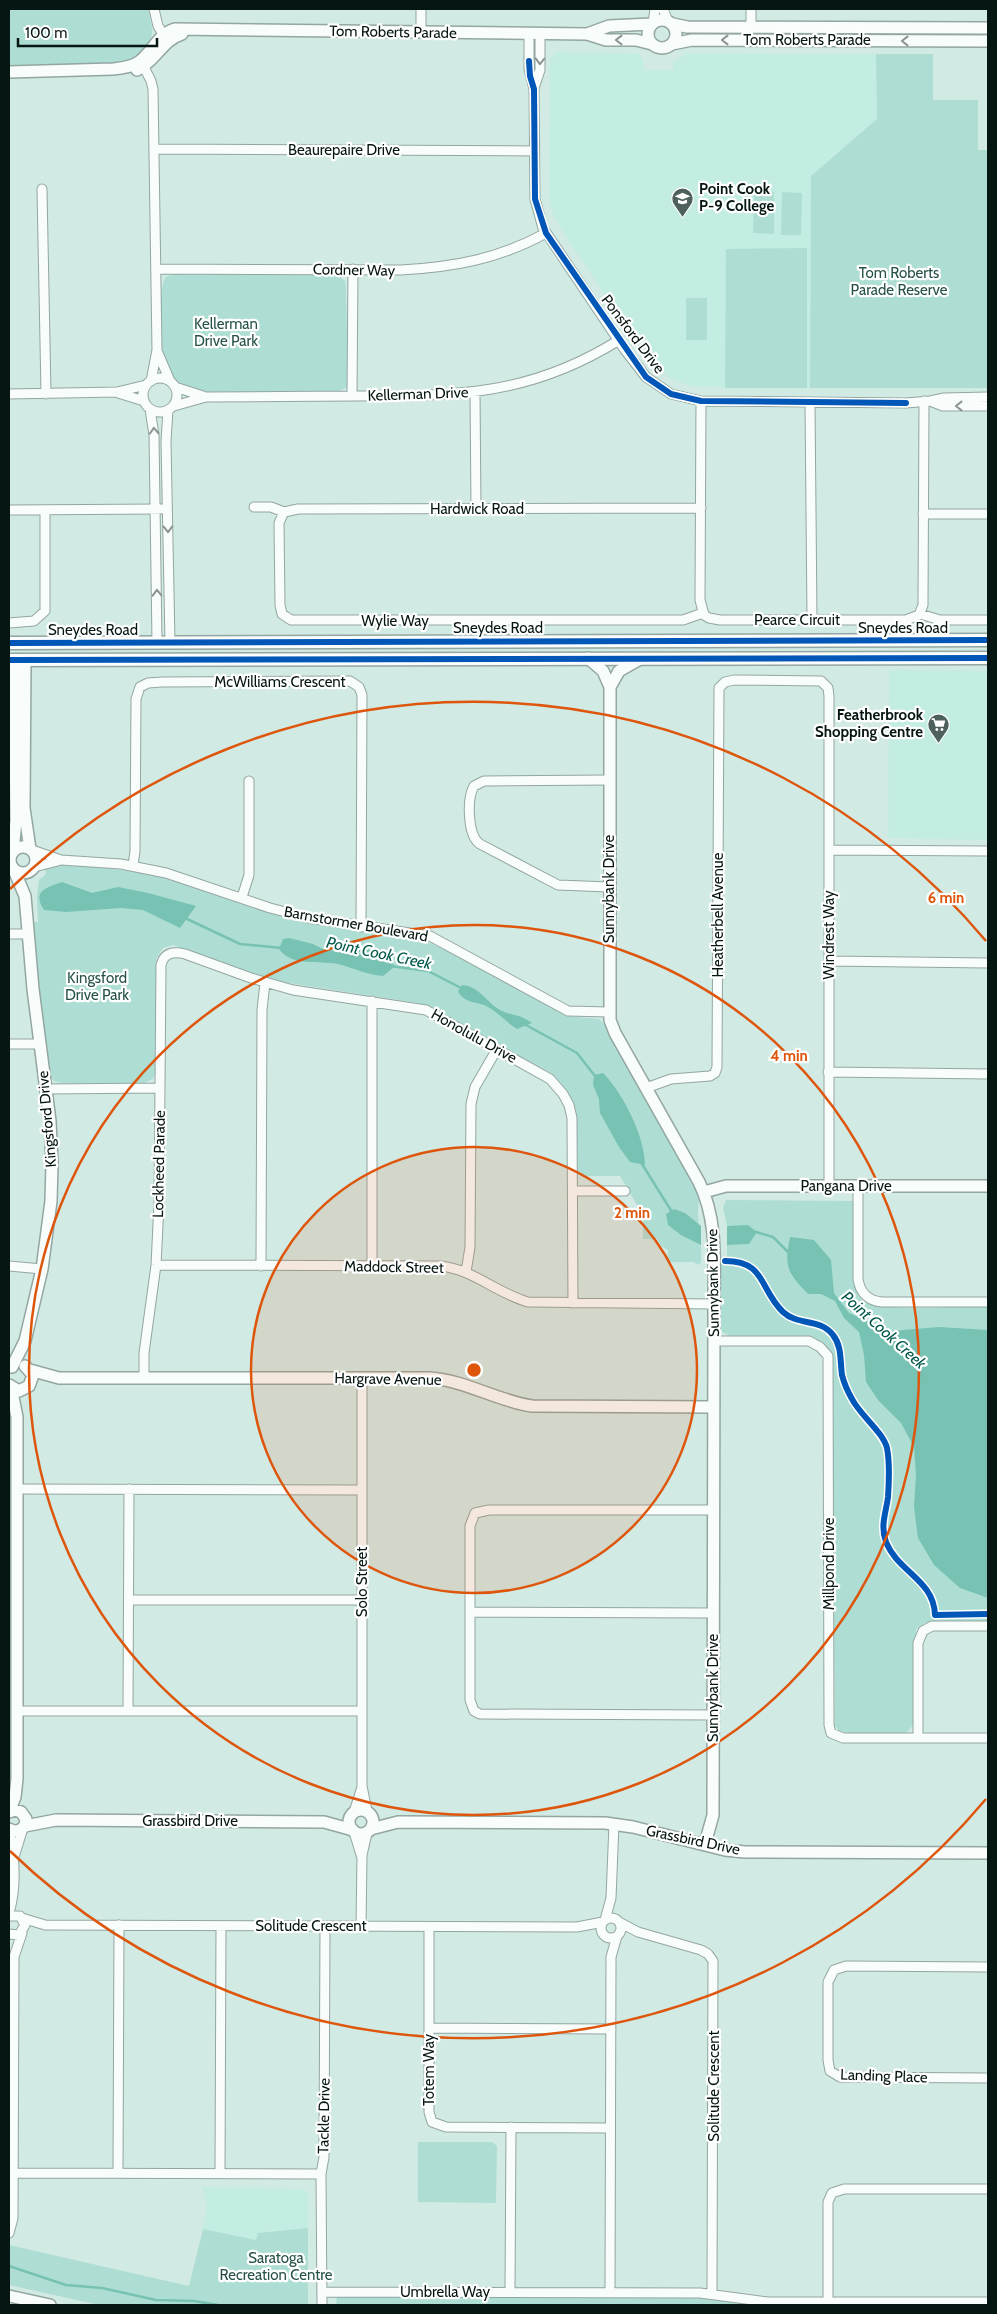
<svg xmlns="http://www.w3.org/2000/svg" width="997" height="2314" viewBox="0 0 997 2314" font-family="Cabin,sans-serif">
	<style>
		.built { fill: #c3ece2 }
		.green { fill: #aeded3 }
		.water { fill: #77c2b2 }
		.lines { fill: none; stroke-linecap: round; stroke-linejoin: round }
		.stream { stroke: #77c2b2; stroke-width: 2.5 }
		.minor-casing { stroke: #93a6a1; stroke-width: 11 }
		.tertiary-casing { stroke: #93a6a1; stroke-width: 14 }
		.secondary-casing { stroke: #93a6a1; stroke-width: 15 }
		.minor { stroke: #f8fcfb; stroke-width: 9 }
		.tertiary { stroke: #f8fcfb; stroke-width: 11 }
		.secondary { stroke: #f8fcfb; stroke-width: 12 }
		.cycleway-casing { stroke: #fff; stroke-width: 9 }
		.cycleway { stroke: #0057b8; stroke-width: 6 }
		.oneway { stroke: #8b9493 }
		.ring { fill: none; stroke: #dd560c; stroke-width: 2.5 }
		.labels { text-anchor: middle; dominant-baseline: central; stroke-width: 4.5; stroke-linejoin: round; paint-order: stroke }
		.street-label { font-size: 15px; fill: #061613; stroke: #fff }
		.poi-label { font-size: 15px; font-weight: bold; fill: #061613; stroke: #fff; text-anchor: start }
		.park-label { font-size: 15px; fill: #275249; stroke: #fff }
		.water-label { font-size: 16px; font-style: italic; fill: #00584a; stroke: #fff }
		.centre { fill: #dd560c; stroke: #fff; stroke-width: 2.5 }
		.ring-label { font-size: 15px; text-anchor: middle; font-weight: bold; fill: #dd560c; stroke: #fff; stroke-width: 4.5; stroke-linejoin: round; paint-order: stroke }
	</style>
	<rect width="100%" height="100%" fill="#d2eae4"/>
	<path class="built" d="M557,52L639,53L644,63V70H673V63L686,53L876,54L877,119L811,176L810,388L694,387L671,379L650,361L568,240L553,214L549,195L550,59Z
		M889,670L988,671V840L888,838Z
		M202,2187L304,2189L308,2193V2228L258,2233L256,2240L203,2229L207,2205Z"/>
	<path class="green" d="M9,9H148C149,16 153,25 152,33C149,52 131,61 114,64L9,66Z
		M876,54H933V100H978V150H988V388H810L811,176L877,119Z
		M754,191L774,192V234L753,233Z
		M782,192L802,193L801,235H781Z
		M807,248V388H725L726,249Z
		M175,274L338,275L345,281L346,287L348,387L333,394L202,392L173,380C170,372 165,363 163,354C160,342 158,286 166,277Z
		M686,298H707V340H686Z
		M59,866H87L145,873L175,880L263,911L297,921L426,941L450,952L567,1016L599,1019L605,1025L611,1039L696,1190C701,1203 698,1202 698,1213C699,1229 702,1245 701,1262L699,1265L693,1262H668V1250L661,1246L657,1239H643V1215L620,1176H582L578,1173L576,1111L571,1097L560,1082L549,1072L429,1007L418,1003L282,982L231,967L173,945L163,948L156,959V1069L153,1079L144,1083H62L54,1081L50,1075L38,991L32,922H38L37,896L39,880L46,874L45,868Z
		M726,1200L853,1201L855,1285C857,1293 861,1300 868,1303C883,1311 966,1306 988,1306V1622L925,1623L916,1629L914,1724L906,1733H849L839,1731L835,1726L832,1356L825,1344L812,1337H732L722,1332L720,1321V1262H727V1226L723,1208Z
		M9,1395L12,1412V1624L9,1633Z
		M418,2142H492L497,2146L496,2203L418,2202Z
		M308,2228V2305H99L9,2285V2245L189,2286L203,2229L256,2240L258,2233Z
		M337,2296L703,2297L758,2305H336Z"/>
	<path class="water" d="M62,882L92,893L118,887L148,893L196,906L180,928L143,910L121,908L66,912L44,910C31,891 48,887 62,882Z
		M289,938L313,944L325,950L343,951L380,949L392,958L394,967L383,976C367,975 354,968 338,964C319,960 292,967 279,949L283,939Z
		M462,985C480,986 487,1004 502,1011C512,1016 520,1014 532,1023L517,1029C507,1023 499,1013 488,1007C478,1001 464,1004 458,991Z
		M603,1073C623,1093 645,1137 645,1165L630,1162L619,1147L600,1113L599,1099L593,1085L594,1075Z
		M674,1209L685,1213L701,1226V1245L681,1235L668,1225L666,1214Z
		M748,1225L757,1232L749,1244L727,1245V1226Z
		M790,1237L814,1240L831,1260L834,1293L849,1313L891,1331L939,1327L988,1330V1598L960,1588L934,1565L918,1538L914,1507L916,1474L914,1447L901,1423L878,1400L866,1382L864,1355L859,1332L844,1318L835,1301L821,1294H808C787,1272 784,1267 790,1237Z"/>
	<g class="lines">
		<path class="stream" d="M185,918L240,944L282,948
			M390,966L428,971L463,989
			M524,1024L577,1053L595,1076
			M642,1164L672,1212
			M756,1232L773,1237L788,1252
			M9,2266L66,2285L102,2288L156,2300L194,2301L218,2305"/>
		<defs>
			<path id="minor" d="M154,9L158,26L167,40
				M421,9V32
				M663,9L668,21
				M653,23L655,9
				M751,27V9
				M529,33V69L534,89L535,199L543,228L625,350L646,377L671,394L701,401L906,403L930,401L944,398L988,397
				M141,61L151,81L153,89L157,350L151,381
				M534,88L540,70V33
				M154,149L534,151
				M42,189L46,394
				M156,269L401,270C454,267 499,259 546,233
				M158,353L170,381
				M143 395a17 17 0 1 1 34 0a17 17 0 1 1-34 0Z
				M175,387L203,396
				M118,393L144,401
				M475,393L476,509
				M9,394L117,392L146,385
				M352,396L353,269
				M701,401L700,600L704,615L709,618L720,620H906L919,615L923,605L924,401
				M930,401L943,406H988
				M810,402L812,620
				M174,406L206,397C256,397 305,396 355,396C456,396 530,396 619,340
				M150,409L154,435L157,642
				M168,410L166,441L170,642
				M254,507H271L284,512L298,509L701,508
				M9,510L161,509
				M284,512L279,523L280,605L282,614L291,620H683L703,613
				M923,514H988
				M920,614L940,620H988
				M9,623L34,621L45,611V510
				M32,850L61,860L121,864L166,873L270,908L309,918L430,936L568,1011L609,1012
				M829,850L988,851
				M133,866L135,851L136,699L140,687L148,683L162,682L350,681L359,687L362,695L361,927
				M34,867L58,861
				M609,887L558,885L480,844C467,835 467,798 474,786L484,781L610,780
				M242,897L249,875V781
				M9,934H28
				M829,961L988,963
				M9,1044H40
				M828,1072L988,1074
				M646,1088L671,1079L710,1076L715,1073L717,1067L719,688L725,682L734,680L821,681L828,688L829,696V1186
				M46,1089L160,1088
				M858,1186V1279C860,1293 869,1301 882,1302H988
				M573,1191H625
				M156,1265L440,1266C473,1269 496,1293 528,1302L714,1304
				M9,1266L42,1269
				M261,1266L262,1010L265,983
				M372,1266V1001
				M466,1272L470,1247L471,1104L475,1087L497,1049
				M714,1341H809L820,1347L828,1356L829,1725L831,1733L843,1738H988
				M144,1378V1353L156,1265L159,1204L161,965C164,953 173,951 185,954L251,978L293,990L426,1010L550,1079L563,1094L569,1105L572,1118L573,1303
				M362,1378V1786L367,1811
				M17,1489L362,1490
				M713,1510H489L475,1513L470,1526V1700L474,1711L480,1714L713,1715
				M129,1600H362
				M470,1612L713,1613
				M128,1710L129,1489
				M17,1711H362
				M918,1738V1643L923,1631L932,1626H988
				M354,1812L362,1787
				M9,1830C15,1858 17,1886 9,1913
				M354,1832L361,1855
				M15,1854L23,1828
				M9,1916H20L25,1925L19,1935L9,1934
				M601 1928a10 10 0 1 1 20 0a10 10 0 1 1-20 0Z
				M22,1918L45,1925L577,1927L603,1922
				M605,1920L611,1898L614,1824
				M619,1922L638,1932L701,1950L708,1954L713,1961L712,2294
				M361,1927L362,1855L367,1833
				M429,1927V2112L432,2122L446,2127L610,2128
				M988,1967L846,1966L834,1970L828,1982V2060L830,2071L840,2077L988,2078
				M430,2028L611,2029
				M13,2173L321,2174
				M118,2173L119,1925
				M220,2173L221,1926
				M9,2233L13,2218L14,1957L22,1933
				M322,2292L700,2293L768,2302H988
				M510,2292L511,2127
				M610,2293L611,1957L617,1936
				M828,2301V2202L832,2193L844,2189H988
				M322,2305L321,2174L324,2157L325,1926"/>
			<path id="tertiary" d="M648 34a14 14 0 1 1 28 0a14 14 0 1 1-28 0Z
				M673,24L687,27L988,28
				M587,34L609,26L651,24
				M672,44L692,40L988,41
				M137,70C156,61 162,40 182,34
				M9,72L113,69C122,68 133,67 140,61C154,50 157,35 175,29L587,34L606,40H636L652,44
				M588,658L603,671L610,687V1020L615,1033L699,1182C718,1220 714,1263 714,1304L713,1815L705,1844
				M25,660L24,808L30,849
				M610,687L619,671L640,659
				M10 860a13 13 0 1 1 26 0a13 13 0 1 1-26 0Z
				M13,851L16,821L14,660
				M704,1192L726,1186H988
				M12,1367L25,1341L42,1269L51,1201L52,1164L50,1121L33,989L25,896L14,870
				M30,1370L59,1378H429C465,1380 497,1401 532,1406L714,1407
				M9,1385L19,1391L29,1386L33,1375L25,1366
				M349 1822a12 12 0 1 1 24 0a12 12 0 1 1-24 0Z
				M9,1812L15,1797L17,1779V1417L11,1387
				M9,1812L15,1810L21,1812L26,1819C26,1829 17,1834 9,1829
				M25,1826L56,1820L324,1822L353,1830
				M371,1829L398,1822L605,1823L633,1827L725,1850L745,1852L988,1853
				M9,2296L50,2305"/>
			<path id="secondary" d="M9,643L988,640
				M9,660L988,658"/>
		</defs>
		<use href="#minor" class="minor-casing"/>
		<use href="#tertiary" class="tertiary-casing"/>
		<use href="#secondary" class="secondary-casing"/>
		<use href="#minor" class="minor"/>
		<use href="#tertiary" class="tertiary"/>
		<use href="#secondary" class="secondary"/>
		<defs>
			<path id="cycleway" d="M529,61L530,76L534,89L535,199L546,233L646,377L671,394L701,401L906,403
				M9,643L988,640
				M9,660L988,658
				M725,1261C766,1261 759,1289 783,1312C798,1326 820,1318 833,1335C842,1346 840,1361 842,1375C844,1383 848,1392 852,1399C860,1415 883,1432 887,1448C890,1463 889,1482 888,1497C886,1513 880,1525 886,1542C898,1572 934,1580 935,1615L988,1614"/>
		</defs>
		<use href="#cycleway" class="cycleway-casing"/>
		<use href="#cycleway" class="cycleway"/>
	</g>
	<defs><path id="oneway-chevron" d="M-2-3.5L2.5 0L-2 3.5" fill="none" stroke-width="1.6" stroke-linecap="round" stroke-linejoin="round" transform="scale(1.25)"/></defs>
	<g class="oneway">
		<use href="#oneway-chevron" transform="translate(619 40) rotate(-180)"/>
		<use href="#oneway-chevron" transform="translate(725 40) rotate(-180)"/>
		<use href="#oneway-chevron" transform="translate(905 41) rotate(-180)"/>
		<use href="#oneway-chevron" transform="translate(540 61) rotate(92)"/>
		<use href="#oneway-chevron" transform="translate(959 406) rotate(-180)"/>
		<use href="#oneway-chevron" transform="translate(154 431) rotate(-93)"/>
		<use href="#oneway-chevron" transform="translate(168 529) rotate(89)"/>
		<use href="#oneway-chevron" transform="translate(157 593) rotate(-91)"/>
	</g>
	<circle cx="474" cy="1370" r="223" fill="#dd560c" fill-opacity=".12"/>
	<g class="ring">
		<circle cx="474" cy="1370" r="223"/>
		<circle cx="474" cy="1370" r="445"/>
		<path d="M986 1799A668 668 0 0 1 10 1851M10 889A668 668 0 0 1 986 941"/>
	</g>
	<defs>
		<symbol id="school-pin" viewBox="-11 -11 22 30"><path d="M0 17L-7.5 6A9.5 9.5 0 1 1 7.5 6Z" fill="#4d605c" stroke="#fff"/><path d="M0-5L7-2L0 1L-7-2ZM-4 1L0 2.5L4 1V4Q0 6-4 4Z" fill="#fff"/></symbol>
		<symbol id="supermarket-pin" viewBox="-11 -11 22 30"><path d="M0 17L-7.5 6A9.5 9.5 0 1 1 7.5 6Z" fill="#4d605c" stroke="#fff"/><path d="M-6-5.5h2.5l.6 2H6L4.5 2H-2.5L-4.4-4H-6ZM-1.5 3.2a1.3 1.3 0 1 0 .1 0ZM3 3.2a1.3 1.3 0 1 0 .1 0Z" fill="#fff"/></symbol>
	</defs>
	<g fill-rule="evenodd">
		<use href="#school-pin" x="670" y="186" width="25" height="34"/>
		<use href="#supermarket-pin" x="926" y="712" width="25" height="34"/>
	</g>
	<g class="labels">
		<g class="street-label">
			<text transform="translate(393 32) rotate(1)">Tom Roberts Parade</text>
			<text x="807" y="40">Tom Roberts Parade</text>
			<text x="344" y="150">Beaurepaire Drive</text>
			<text transform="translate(354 270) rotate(1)">Cordner Way</text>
			<text transform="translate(633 334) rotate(53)">Ponsford Drive</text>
			<text transform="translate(418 394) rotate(-2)">Kellerman Drive</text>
			<text x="477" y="509">Hardwick Road</text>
			<text x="797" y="620">Pearce Circuit</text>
			<text x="395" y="621">Wylie Way</text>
			<text x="498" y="628">Sneydes Road</text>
			<text x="903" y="628">Sneydes Road</text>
			<text x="93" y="630">Sneydes Road</text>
			<text x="280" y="682">McWilliams Crescent</text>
			<text transform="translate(609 889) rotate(-90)">Sunnybank Drive</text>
			<text transform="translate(718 915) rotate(-90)">Heatherbell Avenue</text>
			<text transform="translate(356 924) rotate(10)">Barnstormer Boulevard</text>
			<text transform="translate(829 935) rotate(-90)">Windrest Way</text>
			<text transform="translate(474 1036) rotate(29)">Honolulu Drive</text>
			<text transform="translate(47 1119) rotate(-95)">Kingsford Drive</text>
			<text transform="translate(159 1164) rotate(-89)">Lockheed Parade</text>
			<text x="846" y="1186">Pangana Drive</text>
			<text transform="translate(394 1267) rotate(1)">Maddock Street</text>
			<text transform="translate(713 1283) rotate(-91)">Sunnybank Drive</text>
			<text transform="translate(388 1379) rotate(1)">Hargrave Avenue</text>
			<text transform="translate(829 1564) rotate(-90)">Millpond Drive</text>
			<text transform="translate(362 1582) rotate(-90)">Solo Street</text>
			<text transform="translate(713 1688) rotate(-90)">Sunnybank Drive</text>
			<text x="190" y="1821">Grassbird Drive</text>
			<text transform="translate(693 1840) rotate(12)">Grassbird Drive</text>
			<text x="311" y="1926">Solitude Crescent</text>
			<text transform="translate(429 2070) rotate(-90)">Totem Way</text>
			<text transform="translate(884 2076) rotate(2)">Landing Place</text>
			<text transform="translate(714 2086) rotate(-90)">Solitude Crescent</text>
			<text transform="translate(324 2116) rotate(-89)">Tackle Drive</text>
			<text x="445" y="2292">Umbrella Way</text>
		</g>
		<g class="poi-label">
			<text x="699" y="189">Point Cook<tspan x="699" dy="17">P-9 College</tspan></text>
			<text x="923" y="715" text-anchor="end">Featherbrook<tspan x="923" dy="17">Shopping Centre</tspan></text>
		</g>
		<g class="park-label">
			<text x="899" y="273">Tom Roberts<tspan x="899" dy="17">Parade Reserve</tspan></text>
			<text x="226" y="324">Kellerman<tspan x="226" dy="17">Drive Park</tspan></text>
			<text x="97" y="978">Kingsford<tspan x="97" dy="17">Drive Park</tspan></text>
			<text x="276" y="2258">Saratoga<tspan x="276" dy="17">Recreation Centre</tspan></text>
		</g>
		<g class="water-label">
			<text transform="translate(379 953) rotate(12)">Point Cook Creek</text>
			<text transform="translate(884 1330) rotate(42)">Point Cook Creek</text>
		</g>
	</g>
	<circle cx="474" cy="1370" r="8" class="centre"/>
	<g class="ring-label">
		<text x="946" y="903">6 min</text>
		<text x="789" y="1061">4 min</text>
		<text x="632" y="1218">2 min</text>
	</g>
	<rect width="997" height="2314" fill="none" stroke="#061613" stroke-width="20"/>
	<path d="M18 38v8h139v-8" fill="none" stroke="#061613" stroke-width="2.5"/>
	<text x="25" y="38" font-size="15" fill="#061613" stroke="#ffffff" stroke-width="4" paint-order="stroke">100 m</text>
</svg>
